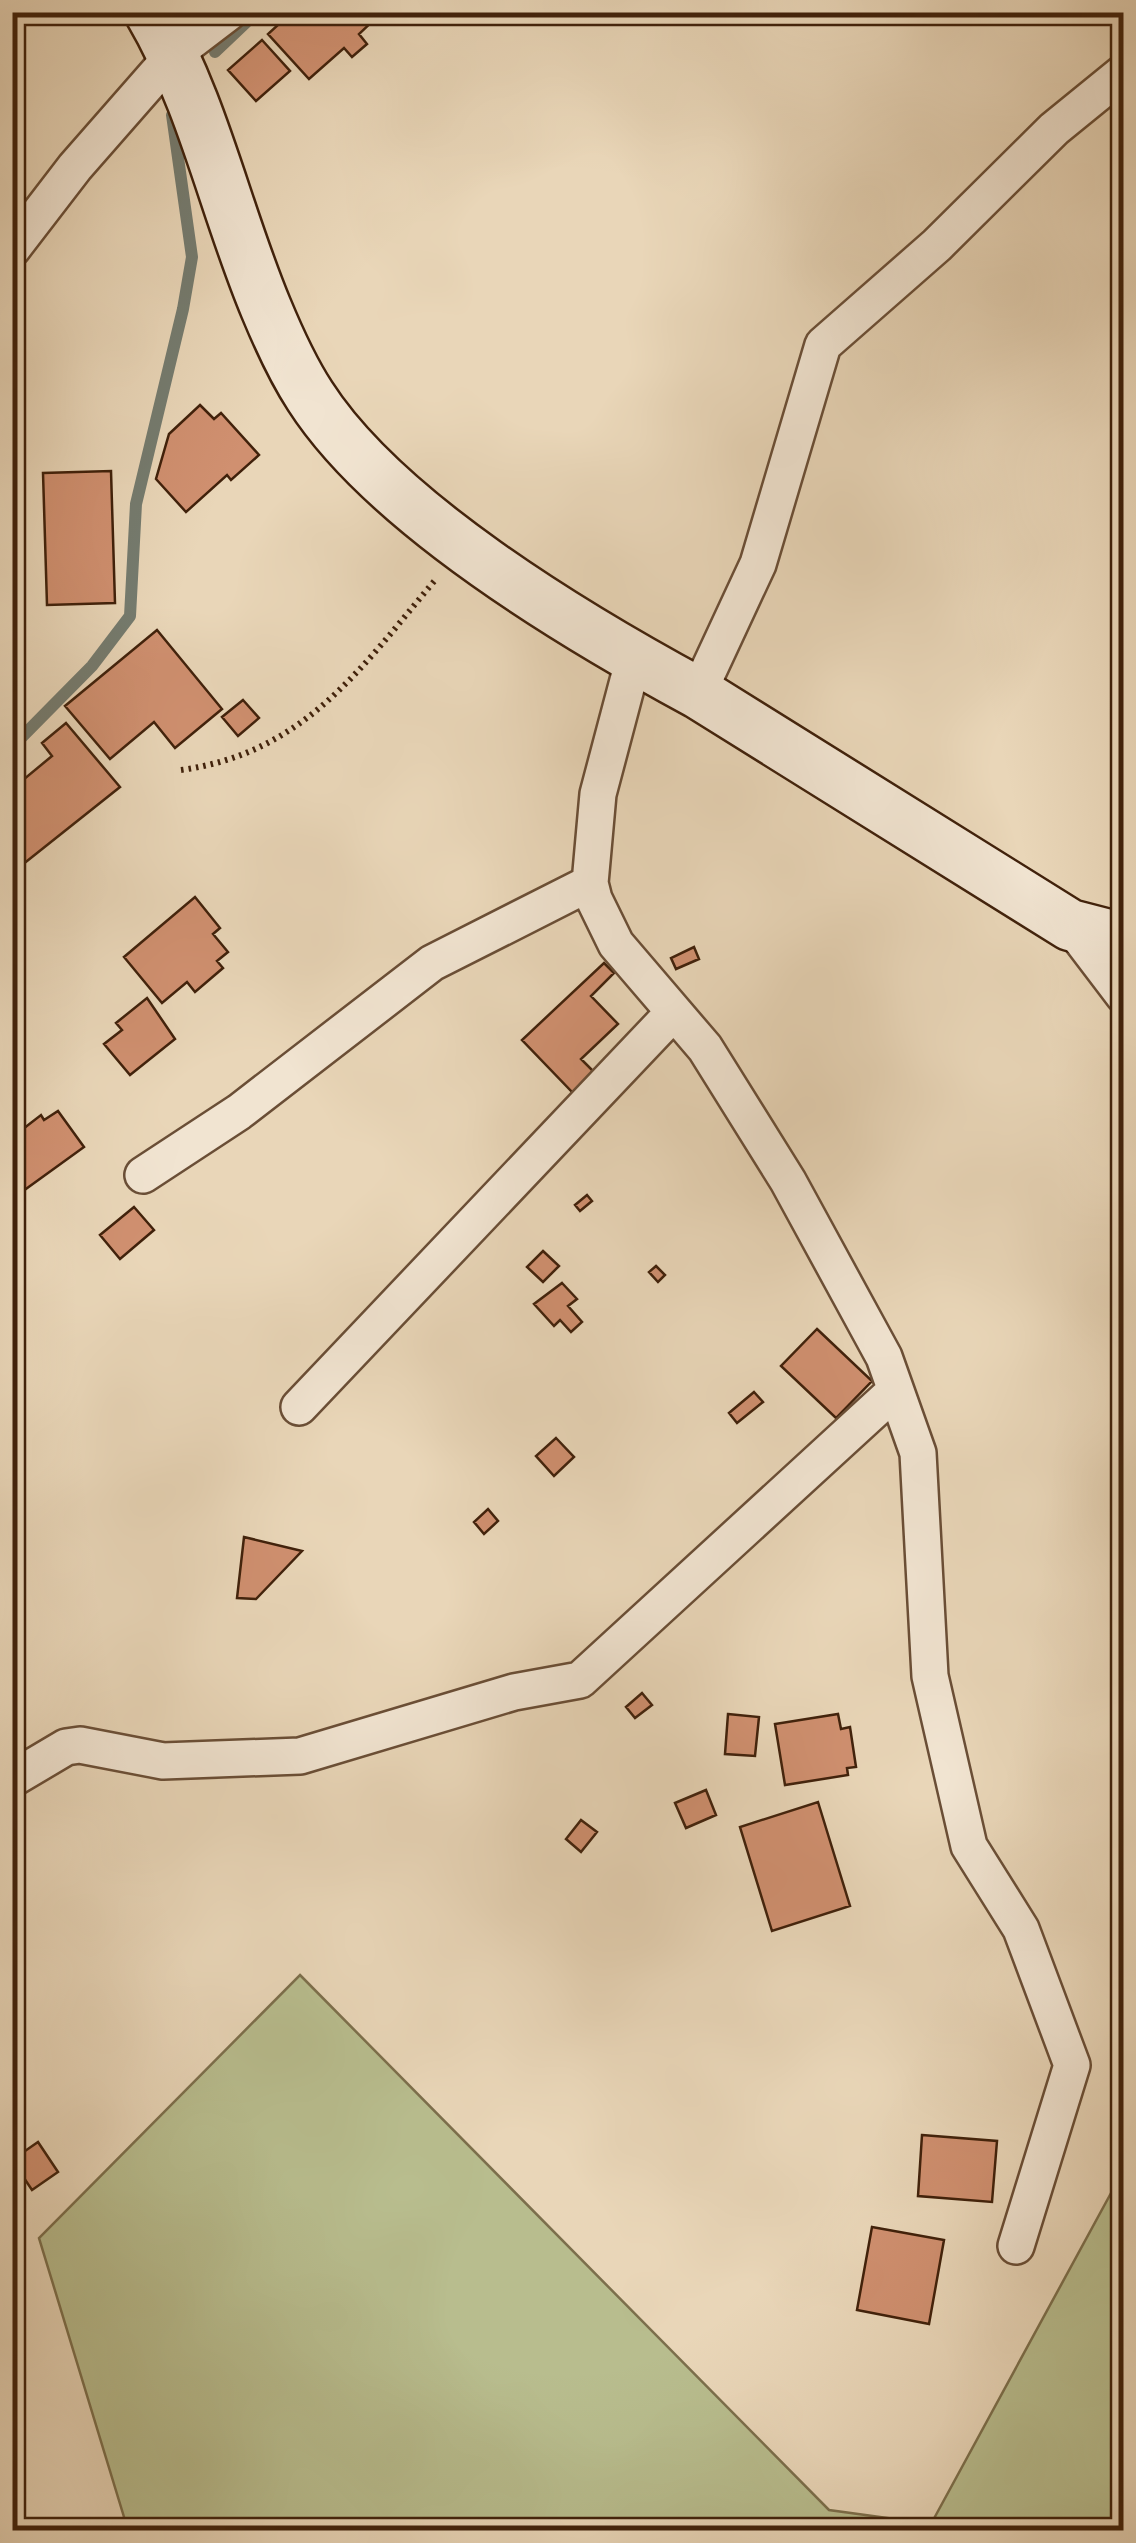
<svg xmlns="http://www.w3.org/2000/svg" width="1136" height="2543" viewBox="0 0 1136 2543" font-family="'Libre Caslon Text',serif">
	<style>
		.green { fill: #b8bd8e; stroke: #7c6f4c; stroke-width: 2.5 }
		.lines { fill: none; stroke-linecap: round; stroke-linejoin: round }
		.stream { stroke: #757c70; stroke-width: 12 }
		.building { fill: #d09070; stroke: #40210b; stroke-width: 2.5 }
		.street-casing { stroke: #6a4e36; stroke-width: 40 }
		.secondary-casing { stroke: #40210b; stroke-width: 55 }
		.path { stroke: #40210b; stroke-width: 6; stroke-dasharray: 2.5 5; stroke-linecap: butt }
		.street { stroke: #f1e4d1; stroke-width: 35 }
		.secondary { stroke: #f1e4d1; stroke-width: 50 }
	</style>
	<rect width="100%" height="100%" fill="#e9d6b8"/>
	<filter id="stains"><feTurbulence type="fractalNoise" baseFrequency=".002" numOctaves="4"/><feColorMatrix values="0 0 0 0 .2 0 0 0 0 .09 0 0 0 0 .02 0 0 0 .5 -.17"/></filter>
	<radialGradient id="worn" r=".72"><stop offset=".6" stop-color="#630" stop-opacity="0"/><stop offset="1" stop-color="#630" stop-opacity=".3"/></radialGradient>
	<path class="green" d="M300,1975L829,2510L931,2524L1123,2171V2530H128L39,2238Z"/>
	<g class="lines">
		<path class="stream" d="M215,52L257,12
			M12,747L92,666L130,616L136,504L183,309L192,257L172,115"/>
	</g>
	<path class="building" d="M292,12H373L377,17L359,34L367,44L352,57L344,48L309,79L268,34Z
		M262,40L290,71L256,101L228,70Z
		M200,405L214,419L221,413L259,455L231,480L227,475L186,512L156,479L169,434Z
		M111,471L115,603L47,605L43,473Z
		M12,608H15L13,717H12Z
		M157,630L222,709L175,748L154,722L110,759L65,706Z
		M243,700L259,718L238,736L222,717Z
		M66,723L120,787L22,865L12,854V789L52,756L42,743Z
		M195,897L220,928L213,934L228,952L217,961L223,968L195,992L187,982L162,1003L124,957Z
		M694,947L699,959L676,969L671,958Z
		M604,963L614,973L591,996L618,1024L581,1059L596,1074L574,1094L522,1040Z
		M147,998L175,1039L130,1075L104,1044L122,1030L116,1023Z
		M58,1111L84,1147L12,1199V1115L23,1129L41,1115L44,1120Z
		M587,1195L592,1201L580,1211L575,1205Z
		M134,1207L154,1230L120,1259L100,1235Z
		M543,1251L559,1266L543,1282L527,1267Z
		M656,1266L665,1275L658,1282L649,1272Z
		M562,1283L577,1299L568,1306L582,1322L571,1332L560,1320L554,1326L534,1304Z
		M817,1329L872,1381L836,1418L781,1366Z
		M754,1392L763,1402L737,1423L729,1413Z
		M556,1438L574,1457L554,1476L536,1456Z
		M488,1509L498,1521L484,1534L474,1522Z
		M244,1537L302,1551L256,1599L237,1598Z
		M642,1693L652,1705L635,1718L626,1707Z
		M728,1714L759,1717L755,1756L725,1754Z
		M838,1714L841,1729L850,1727L856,1767L847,1768L848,1775L785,1785L775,1724Z
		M706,1790L716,1815L686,1828L675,1803Z
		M818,1802L850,1906L772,1931L740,1827Z
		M581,1820L597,1832L581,1852L566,1839Z
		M922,2135L997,2141L992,2202L918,2196Z
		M38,2142L58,2172L32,2190L12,2160Z
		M872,2227L944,2240L929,2324L857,2310Z"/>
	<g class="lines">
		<defs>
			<path id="street" d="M12,249L75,167L174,54L229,12
				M634,658L598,794L590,883L594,899L616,944L705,1048L788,1181L884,1357L918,1453L930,1676L969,1846L1021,1929L1072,2065L1016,2246
				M698,693L758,564L823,345L937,245L1054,129L1124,72
				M1070,925L1124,996
				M143,1175L239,1112L432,963L590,883
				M299,1407L674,1012
				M12,1779L66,1747L80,1745L163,1761L300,1756L514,1692L580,1680L895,1391"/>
			<path id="secondary" d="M150,12C204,104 225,210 266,308C278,337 293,370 310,396C385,513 576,627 698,693L1070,925L1124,939"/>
		</defs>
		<use href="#street" class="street-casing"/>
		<use href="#secondary" class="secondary-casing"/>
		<path class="path" d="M181,770C305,753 361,668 436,579"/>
		<use href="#street" class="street"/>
		<use href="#secondary" class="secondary"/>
	</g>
	<rect width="1136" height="2543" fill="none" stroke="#e9d6b8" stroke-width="50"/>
	<rect x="15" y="15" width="1106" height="2513" fill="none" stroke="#40210b" stroke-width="5"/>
	<rect x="25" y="25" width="1086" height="2493" fill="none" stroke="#40210b" stroke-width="2.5"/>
	<rect width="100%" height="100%" filter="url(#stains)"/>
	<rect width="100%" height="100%" fill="url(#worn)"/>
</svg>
